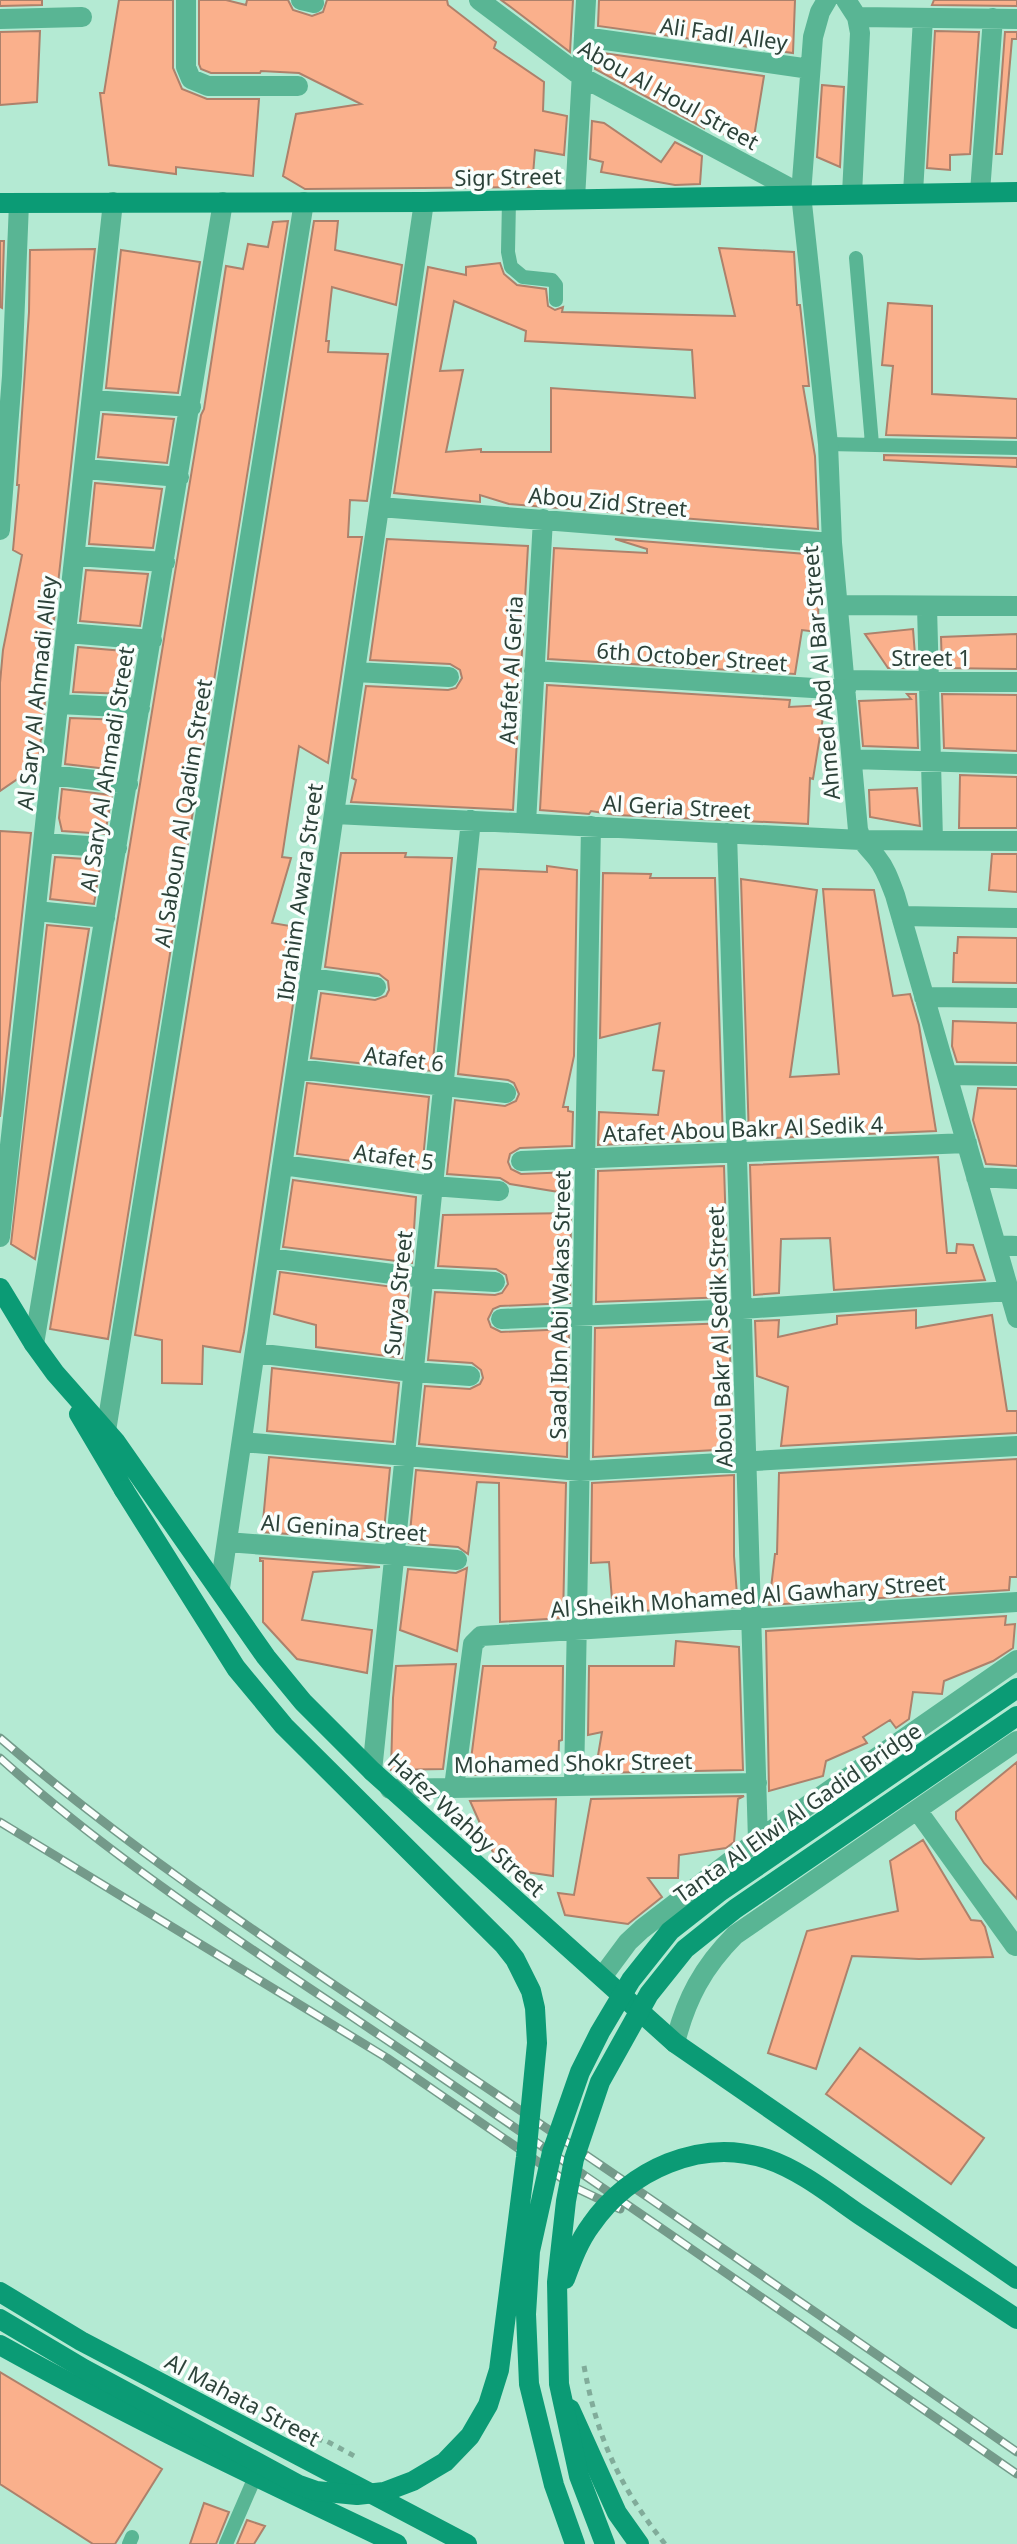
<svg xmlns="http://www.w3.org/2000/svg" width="1017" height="2544" viewBox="0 0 1017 2544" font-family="'Noto Sans',sans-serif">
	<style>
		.building { fill: #fab08c; stroke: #ad816b; stroke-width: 2; fill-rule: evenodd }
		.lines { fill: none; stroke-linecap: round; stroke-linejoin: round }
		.path { stroke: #81ac9a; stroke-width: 5; stroke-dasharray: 6 6; stroke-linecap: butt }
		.service { stroke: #59b594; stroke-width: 14 }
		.minor { stroke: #59b594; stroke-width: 20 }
		.secondary { stroke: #0b9b75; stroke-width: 20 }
		.rail-casing { stroke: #749a8a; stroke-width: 9 }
		.rail { stroke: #f9fefc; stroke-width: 6; stroke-dasharray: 18; stroke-linecap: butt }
		.path-bridge { stroke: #81ac9a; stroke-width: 5; stroke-dasharray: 6 6; stroke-linecap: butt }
		.secondary-bridge { stroke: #0b9b75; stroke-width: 20 }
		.labels { text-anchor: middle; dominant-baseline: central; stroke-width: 7; stroke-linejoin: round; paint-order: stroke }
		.street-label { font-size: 22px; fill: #2c4239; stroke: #f9fefc }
	</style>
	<rect width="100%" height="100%" fill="#b4ead3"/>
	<path class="building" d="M0,0H42V5L0,6Z
		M119,0H173V68L182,89L207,99H259L253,176L176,167V174L109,165L100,93H104Z
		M199,0H226L246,5L247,0H288L293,10L312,16L323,12L327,0H447L448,5L496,42L494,48L544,82L543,111L567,116L564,155L535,150L532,187L305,189L283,176L296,114L361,104L299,73L261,71L260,73H211L201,69L199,64Z
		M501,0H573L570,52L512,8Z
		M599,0H795L793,53L598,26Z
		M934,0H1017V6L932,5Z
		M40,31L37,102L0,105V32Z
		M935,31L979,32L970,154L950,155V170L927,168Z
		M1005,32H1017V39H1012L1002,154H996Z
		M596,52L764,76L752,149L704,124V128L595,69Z
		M822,85L844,87L840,167L817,157Z
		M592,121L604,123L661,162L675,142L702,156L700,184L675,185L601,172L603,162L590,159Z
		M288,221L108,1339L50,1329L201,415L204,409L226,266L243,269L248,244L268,247L273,222Z
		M314,221H338L335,250L402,265L396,305L332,287L326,341H329L328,352L388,354L367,501L350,500L348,537H362L328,763L299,746L282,857L291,858L272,923L290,926L284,981L296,984L244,1332L240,1352L203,1346L202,1384L162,1383V1340L135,1335Z
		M0,241H4L2,308L0,307Z
		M719,248L794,252L797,305H800L809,386H803L815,456L818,529L509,504L480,495V502L394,493L428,267L466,275V267L500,263L504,274L517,285L546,289L548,306L555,310L563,307L562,312L735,316ZM454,301L526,331L525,341L692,350L695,398L551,388V452H481V449L446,452L463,370L440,371Z
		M95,249L38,765L0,791V683L3,650L22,555L13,550L19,485H17L29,312L30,250Z
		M121,250L200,262L178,393L106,388Z
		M888,303L932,306V394L1017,399V438L886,435L893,366L882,365Z
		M103,414L174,419L167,463L98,457Z
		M884,455L1017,458V467L884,460Z
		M95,483L162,489L153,548L89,544Z
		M387,539L528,546L513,810L351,802L356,780L352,778L366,686L448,690L456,688L462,678L460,670L450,664L370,660Z
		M615,539L819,555L818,632L802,630L795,674L548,659L554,548L647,553V549Z
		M86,570L148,574L140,626L80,621Z
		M913,629L916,668H888L865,634Z
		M1017,634V669L942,668L941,637Z
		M78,647L135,652L128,694L73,692Z
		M547,685L790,700L789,707L825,705L813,779L810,778L808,824L616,815L591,811L589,814L540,810Z
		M907,694H916L918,748L863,746L859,701L911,699Z
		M942,694L1017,695V751L944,748Z
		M70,718L124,720L116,770L65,764Z
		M960,775L1017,777V828H959Z
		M917,788L920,826L870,817L869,790Z
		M62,789L112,795L105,834L62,831L59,818Z
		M0,831L31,833L0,1117Z
		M341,853H406L405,857L452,858L432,1071L311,1058L321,993L375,1000L386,996L389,990L388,981L379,974L325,967Z
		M992,854H1017V892L989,890Z
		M55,857L101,860L94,904L50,899Z
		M547,866L577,870L574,1056L563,1107H568V1111L573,1112L572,1146L520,1148L510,1154L508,1162L511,1169L521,1174L572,1172L571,1194L510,1184L500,1178L447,1174L455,1100L505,1106L516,1101L519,1094L514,1083L508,1080L458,1074L479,869L547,872Z
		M603,873L651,874L650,878H715L723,1140L598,1145L599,1112L658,1115L664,1071L653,1070L660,1023L600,1038Z
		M741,879L817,890L790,1077L839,1074L823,889L874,890L893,996L910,994L919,1025L936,1131L749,1139Z
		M47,925L89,929L35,1259L11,1244Z
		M958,937L1017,938V983L953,982L954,953H957Z
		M953,1021L1017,1023V1063L957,1062L952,1046Z
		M307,1083L429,1097L422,1170L297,1154Z
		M978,1088L1017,1089V1166L986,1164L973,1120Z
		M938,1157L947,1253H956L957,1244L973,1245L985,1280L834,1290L830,1238L781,1239L779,1293L754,1295L750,1165Z
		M724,1166L728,1297L596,1302L598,1171Z
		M293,1180L416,1197L412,1263L283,1247Z
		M571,1213L570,1303L500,1306L493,1309L488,1319L491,1327L501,1332L569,1329L567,1457L419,1444L425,1386L470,1389L480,1384L483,1378L481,1370L472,1363L428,1360L435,1292L495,1295L502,1293L508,1284L506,1275L496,1269L438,1266L443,1215Z
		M280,1272L409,1289L402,1358L316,1347V1325L274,1314Z
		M916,1310V1328L992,1315L1007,1411H1017V1433L781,1446L788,1387L757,1376L755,1321L779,1320L778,1337L837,1324V1316Z
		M729,1323L733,1449L593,1457L595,1328Z
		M272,1368L399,1383L393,1442L267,1431Z
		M269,1457L390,1468L383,1541L262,1532Z
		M1017,1459V1577H1010L1009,1590L769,1605L775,1554H777L779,1473Z
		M416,1470L566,1483L563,1618L500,1622L499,1483L477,1482L468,1554L458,1547L409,1543Z
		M734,1475V1556L738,1607L613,1612L609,1562L591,1563L592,1483Z
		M260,1558L380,1567L313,1572L302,1620L372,1630L367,1673L297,1659L263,1622V1561H260Z
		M467,1568L457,1651L400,1630L408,1569L456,1573Z
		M1006,1616L1005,1625L1015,1624L1013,1648L993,1661L944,1681L942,1694L913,1692L909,1719L896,1728L890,1720L863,1737L867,1743L826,1761L823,1776L769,1791L766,1631Z
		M676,1641L739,1647L743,1770L595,1773L602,1732L588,1735L589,1666H674Z
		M456,1664L443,1769L391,1770L393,1698L396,1666Z
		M483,1666H563L562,1740L559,1741L558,1773L469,1775Z
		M1017,1762V1899L984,1863L956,1819V1812Z
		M744,1796L738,1799L734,1842L726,1848L679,1855L678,1878H648L662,1897L628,1924L565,1915L558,1893L574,1895L591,1799Z
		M556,1799L553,1876L500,1868L470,1801Z
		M923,1840L971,1920L981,1921L985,1927L993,1957L919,1959L852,1956L816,2069L768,2053L807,1931L898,1911L890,1861Z
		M860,2048L984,2138L951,2184L826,2094Z
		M0,2372L162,2469L115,2544H93L0,2484Z
		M204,2503L229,2512L216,2544H190Z
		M247,2520L265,2526L254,2544H237Z"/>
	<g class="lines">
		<path class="path" d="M319,2442L321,2438L358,2458"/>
		<path class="service" d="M509,200L508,252L511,267L523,277L552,280L556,285V300
			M856,258L872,444
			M828,444L1017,448
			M129,2544L132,2537
			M226,2544L255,2477"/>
		<path class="minor" d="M186,0V67L191,79L208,86H298
			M301,0L314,3
			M479,0L582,77L801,194
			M827,0L820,12L813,37L801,194L828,444L832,543L858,830C862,843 869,848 877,858C886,869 890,882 895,895L1017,1318
			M846,0L857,17L860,33L852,194
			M857,17L1017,19
			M0,19L82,17
			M584,37L810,69
			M980,192L993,18
			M913,193L923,18
			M575,199L586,0
			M93,400L191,407
			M86,469L179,477
			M380,507L832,543
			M0,530L12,376L19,203
			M76,556L165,562
			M839,605L1017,606
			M927,606L933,840
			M67,633L152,640
			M534,671L846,690
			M355,672L449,677
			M845,680L1017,682
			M59,704L140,708
			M852,759L1017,764
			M51,775L128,784
			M335,814L861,840L1017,841
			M526,823L543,519
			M727,833L758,1840
			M44,843L117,848
			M36,911L105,918
			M901,916L1017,918
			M310,978L376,987
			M924,997L1017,998
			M297,1069L506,1093
			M947,1075L1017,1076
			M521,1161L967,1143
			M283,1165L433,1186L499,1191
			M976,1177L1017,1179
			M0,1237L113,202
			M996,1245L1017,1246
			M269,1258L423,1278L495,1282
			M501,1319L742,1309L1009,1291
			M34,1344L223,202
			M255,1353L413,1372L470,1376
			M106,1431L304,202
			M242,1442L580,1471L1017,1446
			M227,1542L457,1560
			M220,1588L424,202
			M372,1771L471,820
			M574,1785L591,826
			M454,1787L473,1644L481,1636L1017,1602
			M390,1789L757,1783
			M917,1810L1015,1946
			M602,1977L628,1942L642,1929L758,1840L1017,1660
			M675,2043C686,1999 703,1967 735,1935L1017,1741"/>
		<path class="secondary" d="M0,203L424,202L1017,192
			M0,1288L34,1344L55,1373L115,1441L266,1657L303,1702L372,1771L675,2043L1017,2279
			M79,1414L124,1490
			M0,2292L81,2341L467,2544
			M0,2345C129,2417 264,2481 397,2544
			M570,2409L617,2513L639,2544"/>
		<defs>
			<path id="rail" d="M0,1738C140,1859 297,1959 450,2063C640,2191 829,2321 1017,2452
				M0,1758C129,1874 282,1968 425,2066C623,2201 820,2338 1017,2474
				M0,1822L387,2058L576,2188L620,2209"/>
		</defs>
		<use href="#rail" class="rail-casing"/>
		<use href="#rail" class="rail"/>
		<path class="path-bridge" d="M584,2366C597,2438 619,2486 665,2544"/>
		<path class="secondary-bridge" d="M565,2279C572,2260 579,2241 591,2225C629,2170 701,2137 767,2159C800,2170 831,2195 860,2215C912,2250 965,2284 1017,2319
			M0,2319L84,2369L299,2485L316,2491L357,2495L384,2492L413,2481L445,2462L470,2436L488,2405L499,2370L526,2157L537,2043L535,2008L531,1991L515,1959L504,1945L284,1726L236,1668L124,1490
			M575,2544L554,2485L529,2384L526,2314L530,2251L552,2152L580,2072L600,2032L631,1980L670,1931L721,1891L1017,1688
			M605,2544L579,2476L559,2384L557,2282L566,2201L574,2159L600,2082L649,1994L685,1949L735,1909L1017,1716"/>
	</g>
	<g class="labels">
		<g class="street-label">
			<text transform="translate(724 33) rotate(8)">Ali Fadl Alley</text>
			<text transform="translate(669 94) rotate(29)">Abou Al Houl Street</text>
			<text transform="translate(508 176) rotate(-1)">Sigr Street</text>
			<text transform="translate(608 501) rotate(5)">Abou Zid Street</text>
			<text transform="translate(692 656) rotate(4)">6th October Street</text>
			<text x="931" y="657">Street 1</text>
			<text transform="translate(510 670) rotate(-87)">Atafet Al Geria</text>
			<text transform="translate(820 673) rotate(-95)">Ahmed Abd Al Bar Street</text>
			<text transform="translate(36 693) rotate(-84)">Al Sary Al Ahmadi Alley</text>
			<text transform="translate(106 769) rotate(-81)">Al Sary Al Ahmadi Street</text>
			<text transform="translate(677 806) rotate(3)">Al Geria Street</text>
			<text transform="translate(182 813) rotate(-81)">Al Saboun Al Qadim Street</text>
			<text transform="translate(299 892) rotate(-82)">Ibrahim Awara Street</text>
			<text transform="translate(404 1058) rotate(7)">Atafet 6</text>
			<text transform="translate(743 1128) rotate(-2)">Atafet Abou Bakr Al Sedik 4</text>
			<text transform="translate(394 1156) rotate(8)">Atafet 5</text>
			<text transform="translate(397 1293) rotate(-84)">Surya Street</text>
			<text transform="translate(559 1305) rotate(-89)">Saad Ibn Abi Wakas Street</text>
			<text transform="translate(719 1337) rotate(-92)">Abou Bakr Al Sedik Street</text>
			<text transform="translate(344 1527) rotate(4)">Al Genina Street</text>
			<text transform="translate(748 1595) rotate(-4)">Al Sheikh Mohamed Al Gawhary Street</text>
			<text transform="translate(573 1762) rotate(-1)">Mohamed Shokr Street</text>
			<text transform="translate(797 1812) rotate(-35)">Tanta Al Elwi Al Gadid Bridge</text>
			<text transform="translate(467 1824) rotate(42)">Hafez Wahby Street</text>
			<text transform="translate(243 2399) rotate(28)">Al Mahata Street</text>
		</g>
	</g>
</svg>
